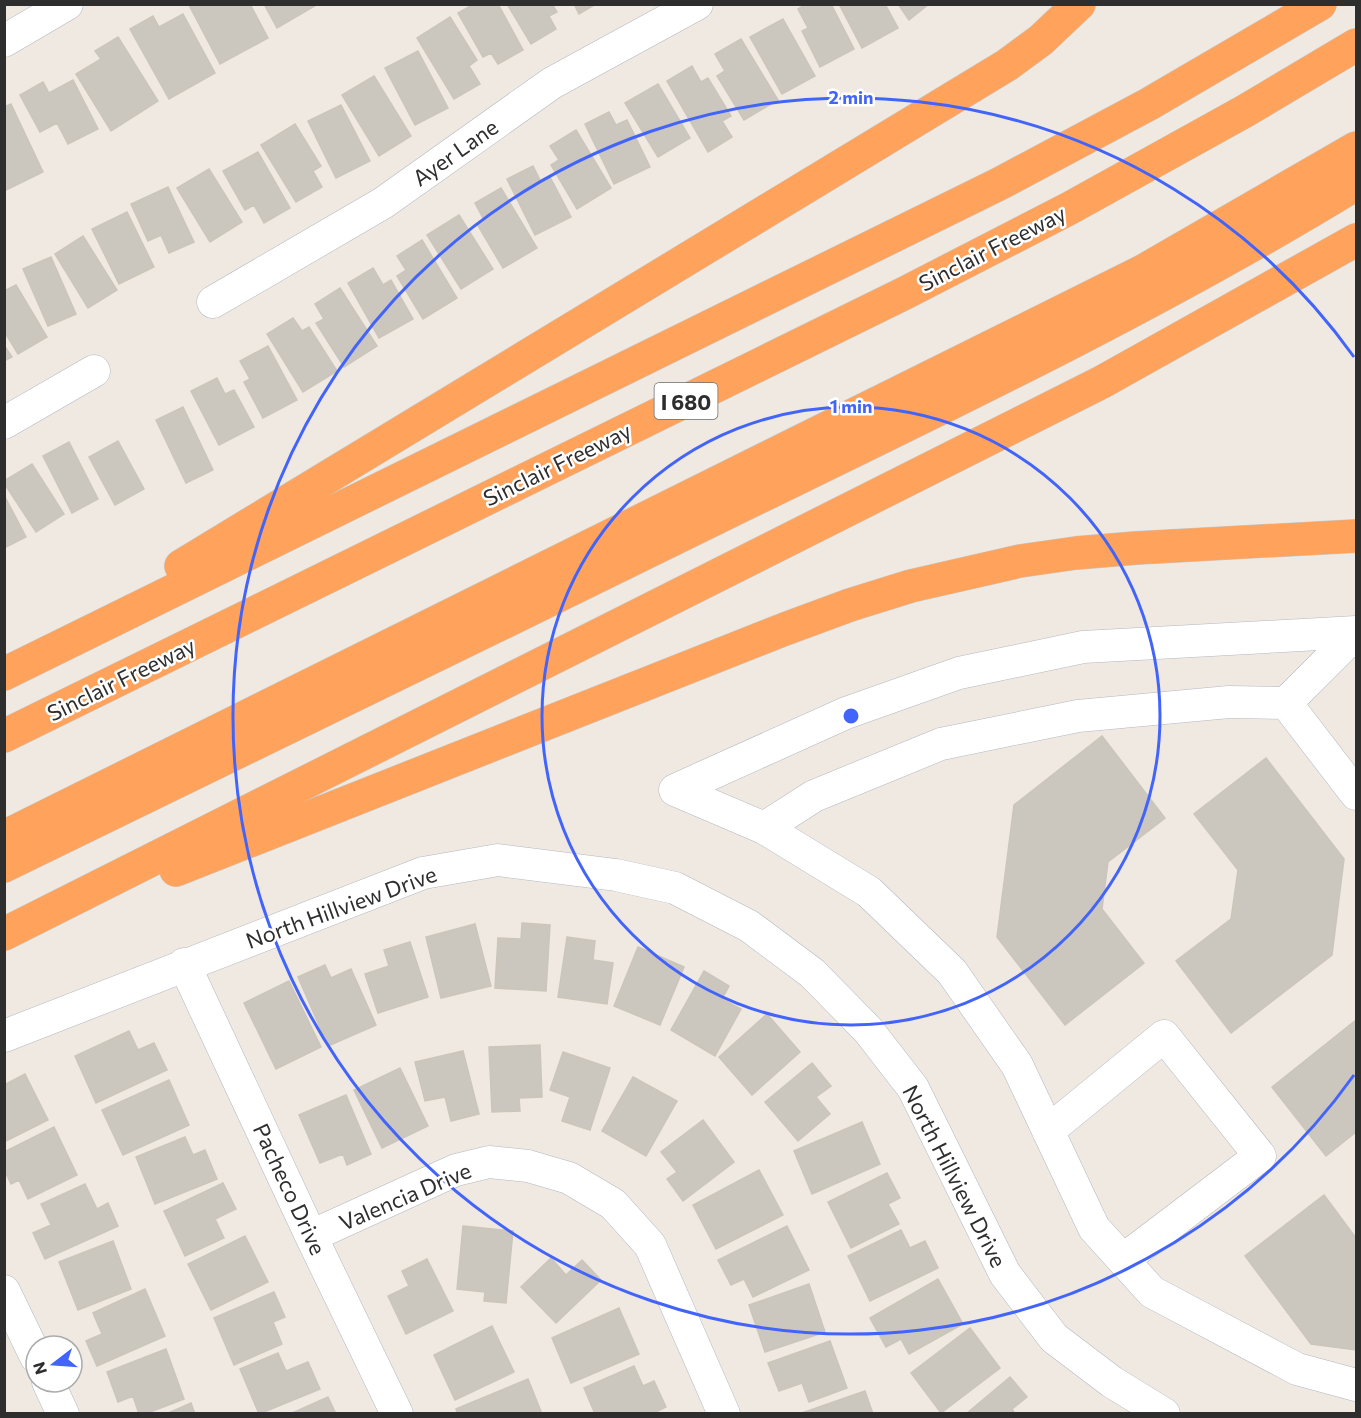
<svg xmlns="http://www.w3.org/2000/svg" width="1361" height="1418" viewBox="0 0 1361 1418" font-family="Commissioner,sans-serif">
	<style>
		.building { fill: #cbc7bf; stroke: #cbc5ba; stroke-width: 1.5 }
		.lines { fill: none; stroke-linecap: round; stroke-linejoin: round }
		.minor-casing { stroke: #b4b7c1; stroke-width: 33 }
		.highway-casing { stroke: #c9c9c9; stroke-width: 34 }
		.minor { stroke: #fff; stroke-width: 32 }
		.highway { stroke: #ffa35c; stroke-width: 33 }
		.ring { fill: none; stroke: #4264fb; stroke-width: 3 }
		.labels { text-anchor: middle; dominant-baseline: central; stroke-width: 5; stroke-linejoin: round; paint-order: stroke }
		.shield { fill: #fff; stroke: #6d6d6d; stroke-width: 1.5 }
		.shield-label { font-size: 21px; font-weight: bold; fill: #2e2e2e }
		.street-label { font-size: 22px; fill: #2e2e2e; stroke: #fff }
		.centre { fill: #4264fb; stroke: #fff; stroke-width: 3 }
		.ring-label { font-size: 18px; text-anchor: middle; font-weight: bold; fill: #4264fb; stroke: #fff; stroke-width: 5; stroke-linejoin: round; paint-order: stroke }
	</style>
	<rect width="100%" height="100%" fill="#efe9e1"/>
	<path class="building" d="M191,4H250L268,38L220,64L189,5Z
		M264,4H318L277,28Z
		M474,4H498L523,50L498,64L491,53L483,57L458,13Z
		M507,4H552L557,12L549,16L556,29L531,44Z
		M574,4H596L579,14Z
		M806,4H831L854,49L820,67L802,31L808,28L798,9Z
		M839,4H885L898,28L862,48Z
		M898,4H929L909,20Z
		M183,14L215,73L169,99L130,29L153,16L159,27Z
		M450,17L477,60L469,66L480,84L454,99L417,38Z
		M783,19L815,76L782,94L750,37Z
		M118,37L158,101L111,131L76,74L101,59L95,51Z
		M741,39L778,100L744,120L717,76L725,71L715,54Z
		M418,51L448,108L415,125L385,68Z
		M692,66L701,82L708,78L731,116L722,121L732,137L708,152L667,81Z
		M374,76L411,136L379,156L342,95Z
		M73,80L98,129L68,144L57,123L40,132L20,95L43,82L49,93Z
		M658,84L690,138L658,157L625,103Z
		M11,104L43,172L4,191V107Z
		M341,105L370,161L336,178L308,121Z
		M609,112L616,125L627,120L650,167L614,184L585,124Z
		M295,124L321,166L313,171L322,187L296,202L261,145Z
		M576,130L611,188L577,209L551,165L559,160L550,146Z
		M258,152L290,208L264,223L254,205L245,210L223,171Z
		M533,166L541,182L550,177L571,217L535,235L507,179Z
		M209,169L242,222L210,242L177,188Z
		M168,187L194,242L169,253L161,235L148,241L131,204Z
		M501,188L537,248L503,268L477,224L484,220L475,203Z
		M127,212L154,267L119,284L92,229Z
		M459,215L493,269L461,289L427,235Z
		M83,236L117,290L88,308L55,254Z
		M422,240L457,298L423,319L397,276L406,270L397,256Z
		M51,257L76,314L48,326L23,269Z
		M373,268L383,285L391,280L413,319L379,338L348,283Z
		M16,285L47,337L18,354L4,331V291Z
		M340,288L377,346L344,367L316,323L324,319L315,304Z
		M293,318L302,331L309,327L337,371L303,392L267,334Z
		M4,345L12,357L4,361Z
		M268,346L297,400L263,418L244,382L250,379L240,361Z
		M217,378L225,394L234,390L254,427L219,445L191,391Z
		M183,407L213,470L186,483L156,420Z
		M118,441L144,489L115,505L89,457Z
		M69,442L98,499L72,513L43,456Z
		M32,464L64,514L36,532L4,483V481Z
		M4,495L26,537L4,548Z
		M1102,736L1165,818L1108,862L1102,909L1144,963L1065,1025L997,937L1014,805Z
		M1266,758L1344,859L1332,955L1231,1033L1176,961L1231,919L1238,870L1194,814Z
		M522,923L550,925L546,991L495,988L498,938L521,939Z
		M475,924L491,986L441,998L426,937Z
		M567,937L595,941L593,960L613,963L607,1004L558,997Z
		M410,942L428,997L378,1013L365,974L389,966L384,950Z
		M638,947L684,967L660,1025L614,1006Z
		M325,965L331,978L351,969L376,1025L328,1046L298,977Z
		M704,971L729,986L722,999L741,1009L715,1056L671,1030Z
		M289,981L321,1047L276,1069L244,1003Z
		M767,1014L800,1052L752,1095L719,1057Z
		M1356,1020V1132L1326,1156L1272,1087Z
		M129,1031L138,1050L154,1043L167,1070L96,1103L75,1056Z
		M540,1045L542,1097L519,1098L520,1111L492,1112L489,1047Z
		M463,1051L479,1114L451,1121L445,1097L425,1101L415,1062Z
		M563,1052L610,1068L590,1130L562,1121L570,1097L550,1090Z
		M812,1063L831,1086L816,1097L830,1114L798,1141L765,1102Z
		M400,1068L428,1126L382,1148L354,1090Z
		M25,1074L48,1120L4,1142V1085Z
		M633,1077L677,1101L646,1156L602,1131Z
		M169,1080L189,1125L123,1155L102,1110Z
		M346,1095L371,1154L347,1165L343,1154L320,1163L299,1115Z
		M703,1120L734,1162L683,1201L667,1179L677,1172L661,1152Z
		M862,1122L880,1164L812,1194L794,1151Z
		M54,1127L77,1175L28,1199L19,1180L11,1184L4,1169V1152Z
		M185,1137L193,1155L205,1150L217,1179L155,1204L136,1157Z
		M759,1170L783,1215L716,1249L693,1205Z
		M887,1173L900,1198L888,1204L899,1224L851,1248L828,1202Z
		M223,1183L236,1209L215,1219L224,1238L185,1256L164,1211Z
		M85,1184L97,1209L108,1203L118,1226L45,1259L33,1233L51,1225L41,1204Z
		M1324,1195L1356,1238V1350L1311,1344L1245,1256Z
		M463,1226L513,1231L506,1303L484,1301L485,1292L457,1289Z
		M787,1226L809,1270L753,1297L744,1279L731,1285L718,1260Z
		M901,1230L910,1248L925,1241L938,1268L870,1301L848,1256Z
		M245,1236L268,1282L211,1310L188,1264Z
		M113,1241L131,1289L78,1310L59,1262Z
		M551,1258L566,1275L582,1260L601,1280L556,1323L521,1287Z
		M427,1259L453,1311L406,1334L388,1296L409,1286L402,1271Z
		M938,1279L963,1324L909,1354L901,1339L886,1347L870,1318Z
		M809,1284L825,1332L765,1352L749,1305Z
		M145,1289L165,1336L97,1366L86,1341L102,1334L93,1313Z
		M274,1292L285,1317L273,1322L282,1344L234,1365L214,1318Z
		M619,1308L639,1354L571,1383L552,1338Z
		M492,1326L514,1372L455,1400L434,1355Z
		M970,1328L1000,1368L941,1413L911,1373Z
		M830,1341L847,1388L809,1402L802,1383L779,1391L768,1363Z
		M166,1349L184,1399L145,1414H139L133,1396L118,1402L107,1372Z
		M278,1353L286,1371L308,1362L320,1389L259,1414L240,1369Z
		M634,1366L643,1386L654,1381L666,1407L652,1414H595L584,1388Z
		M1010,1377L1027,1397L1012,1409L1015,1414H966Z
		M528,1379L542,1414H458L456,1409Z
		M865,1391L873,1414H799Z
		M328,1397L336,1414H290Z
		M191,1403L195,1414H166Z"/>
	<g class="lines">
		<defs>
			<path id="minor" d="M4,41L67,4
				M213,302L383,203L552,83L697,4
				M4,423L94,371
				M1356,633L1286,703L1356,794
				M675,790L764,828L869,892L952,972L1017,1065L1094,1228L1152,1292L1297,1369L1356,1385
				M675,790L846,713L959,673L1083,647L1356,632
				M764,828L814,796L941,744L1078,716L1229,702L1286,703
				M184,964L311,1236L397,1414
				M4,1036L423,873L498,860L616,875L675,888L749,926L812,973L868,1030L913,1088L1005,1274L1054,1338L1112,1382L1164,1414
				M1048,1131L1164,1036L1260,1156L1123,1260
				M311,1236L456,1170L489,1162L528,1166L569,1178L613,1204L650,1245L724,1414
				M4,1291L36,1357
				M48,1382L63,1414"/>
			<path id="highway" d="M181,566L1007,65L1041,40L1079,4
				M4,674L999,184L1149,104L1320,4
				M4,736L905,293L1070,208L1245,111L1356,45
				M4,837L1143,271L1356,148
				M4,866C251,746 497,626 743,505C950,404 1160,304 1356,184
				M176,870L785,629L850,605L911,586L1020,561L1076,553L1136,548L1356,536
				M4,934L1102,382L1356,240"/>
		</defs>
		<use href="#minor" class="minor-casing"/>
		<use href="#highway" class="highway-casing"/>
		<use href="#minor" class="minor"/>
		<use href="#highway" class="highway"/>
	</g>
	<g class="ring">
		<circle cx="851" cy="716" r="309"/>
		<path d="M1354 1075A618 618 0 1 1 1354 357"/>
	</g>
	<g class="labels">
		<rect class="shield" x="654.5" y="383" width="63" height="36" rx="4.5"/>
		<g class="shield-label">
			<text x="686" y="401">I 680</text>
		</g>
		<g class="street-label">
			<text transform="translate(455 152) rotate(-35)">Ayer Lane</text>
			<text transform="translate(992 248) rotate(-27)">Sinclair Freeway</text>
			<text transform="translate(557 464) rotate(-26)">Sinclair Freeway</text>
			<text transform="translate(121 679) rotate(-26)">Sinclair Freeway</text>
			<text transform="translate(341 907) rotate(-20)">North Hillview Drive</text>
			<text transform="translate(955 1176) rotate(63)">North Hillview Drive</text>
			<text transform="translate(290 1189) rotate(65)">Pacheco Drive</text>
			<text transform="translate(405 1196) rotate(-23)">Valencia Drive</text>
		</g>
	</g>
	<circle cx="851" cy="716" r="9" class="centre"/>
	<g class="ring-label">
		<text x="851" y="104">2 min</text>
		<text x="851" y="413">1 min</text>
	</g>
	<rect width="1361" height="1418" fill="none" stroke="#2e2e2e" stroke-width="12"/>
	<g transform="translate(54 1364) rotate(253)"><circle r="28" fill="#ffffff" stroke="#ababab" stroke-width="1.5"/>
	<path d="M0-4.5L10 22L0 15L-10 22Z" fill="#4264fb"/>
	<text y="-9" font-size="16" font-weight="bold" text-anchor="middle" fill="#2e2e2e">N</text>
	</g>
</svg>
